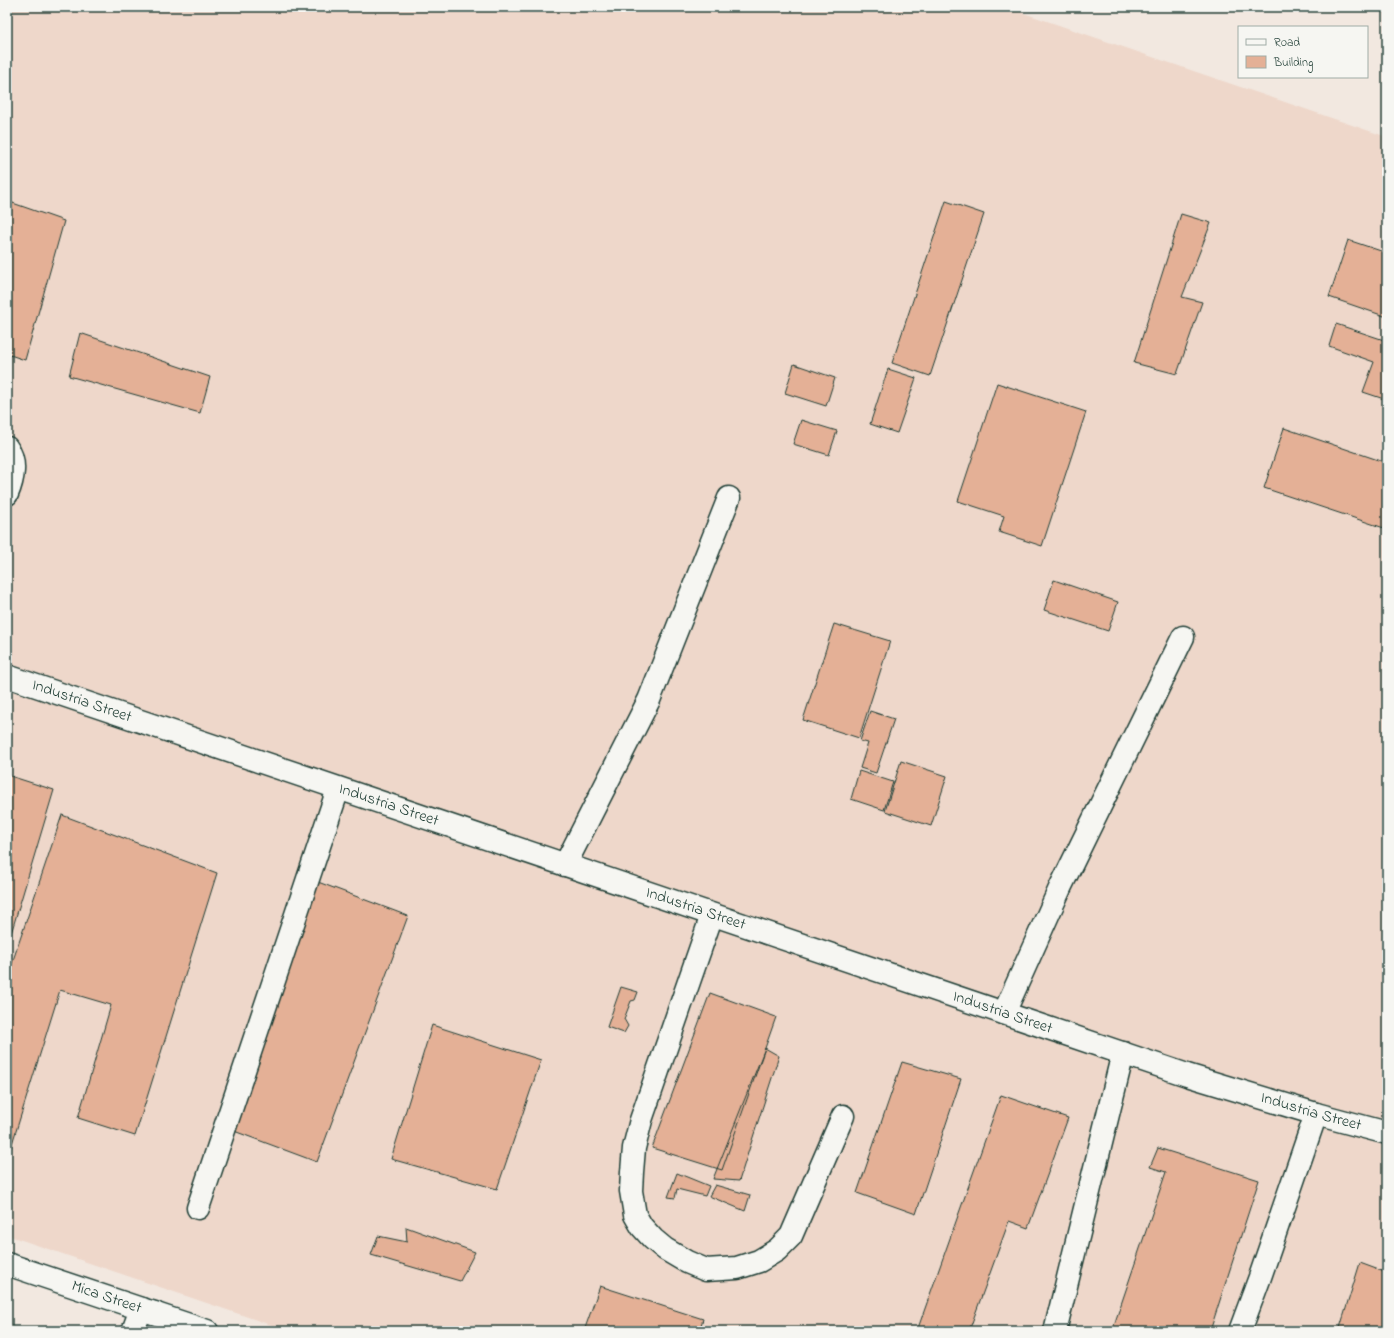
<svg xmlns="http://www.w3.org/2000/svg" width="1394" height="1338" viewBox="0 0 1394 1338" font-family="'Indie Flower',sans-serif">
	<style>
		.built { fill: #eed7ca }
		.building { fill: #e4b096; stroke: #1f3d34 }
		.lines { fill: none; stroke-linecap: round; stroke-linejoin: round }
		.minor-casing { stroke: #1f3d34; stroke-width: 25 }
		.minor { stroke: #f6f6f2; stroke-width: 22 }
		.labels { text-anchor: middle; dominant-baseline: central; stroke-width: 3; stroke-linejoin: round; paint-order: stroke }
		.street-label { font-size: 16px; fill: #1f3d34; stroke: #f6f6f2 }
	</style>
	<rect width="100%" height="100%" fill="#f2e8e0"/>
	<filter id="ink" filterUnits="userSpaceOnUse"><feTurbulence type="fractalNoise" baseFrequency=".025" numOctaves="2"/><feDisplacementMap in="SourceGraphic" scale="8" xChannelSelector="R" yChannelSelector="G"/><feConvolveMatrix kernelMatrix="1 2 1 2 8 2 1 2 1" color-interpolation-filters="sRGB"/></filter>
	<g filter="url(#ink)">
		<path class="built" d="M7,7H1006L1387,137V1331H289L7,1235Z"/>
		<path class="building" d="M7,201L64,221L25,360L7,354Z
			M946,201L984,214L930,376L892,363Z
			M1181,214L1211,223L1182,297L1202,302L1177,374L1134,363Z
			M1348,240L1387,253V317L1329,297Z
			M1336,324L1387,341V400L1363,392L1374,362L1329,346Z
			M80,333L210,377L200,413L69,376Z
			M794,364L835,378L826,406L785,393Z
			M888,369L916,378L897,433L870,424Z
			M997,383L1086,412L1042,546L999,532L1004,516L958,501Z
			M801,420L837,431L829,455L793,444Z
			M1284,428L1387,463V529L1264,488Z
			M1054,580L1118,602L1108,631L1044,610Z
			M834,624L890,641L859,738L803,720Z
			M870,711L894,719L876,773L860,768L868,743L860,741Z
			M901,761L947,776L931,826L885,811Z
			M859,771L893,782L884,810L851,799Z
			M7,775L54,790L7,947Z
			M62,815L217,873L135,1136L78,1118L111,1005L60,990L7,1160V978Z
			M318,882L408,916L317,1162L234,1131Z
			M621,987L638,992L635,1000L631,1001L624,1019L628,1026L624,1033L607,1027Z
			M710,993L776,1017L722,1170L652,1148Z
			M432,1025L541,1060L497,1189L391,1159Z
			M765,1048L779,1056L739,1181L713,1179Z
			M902,1062L961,1079L916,1214L857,1193Z
			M1001,1095L1068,1118L1028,1228L1009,1221L969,1331H917Z
			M1158,1148L1259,1180L1210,1331H1112L1166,1172L1150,1167Z
			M677,1173L709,1186L705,1196L677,1189L675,1198L668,1197Z
			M715,1185L750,1195L745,1211L709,1196Z
			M406,1227L475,1252L460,1281L371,1255L378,1236L407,1242Z
			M1360,1263L1387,1273V1331H1339Z
			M600,1286L703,1319L699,1331H584Z"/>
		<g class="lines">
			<defs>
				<g id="minor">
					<path d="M7,448C17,461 13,480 7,494"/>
					<path id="s1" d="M7,676L1187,1075L1316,1114L1387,1133"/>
					<path d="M565,865L649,700L729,498"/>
					<path d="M712,915L641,1120L634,1148L632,1172L631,1191L635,1215L642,1227L653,1239L665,1249L687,1262L706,1270L737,1268L759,1261L777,1250L791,1236L843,1116"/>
					<path d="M1004,1013L1061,886L1183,637"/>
					<path d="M198,1208L338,789"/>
					<path id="s2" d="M7,1264L207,1331"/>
					<path d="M133,1331L141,1309L155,1313"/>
					<path d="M1055,1331L1123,1053"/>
					<path d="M1240,1331L1260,1277L1316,1114"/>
				</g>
			</defs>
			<use href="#minor" class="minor-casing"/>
			<use href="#minor" class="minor"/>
		</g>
	</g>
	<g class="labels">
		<g class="street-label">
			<text stroke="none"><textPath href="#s1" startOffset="79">Industria Street</textPath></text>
			<text stroke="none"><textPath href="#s1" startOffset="403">Industria Street</textPath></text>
			<text stroke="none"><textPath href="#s1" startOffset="727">Industria Street</textPath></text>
			<text stroke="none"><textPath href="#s1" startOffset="1051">Industria Street</textPath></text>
			<text stroke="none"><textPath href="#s1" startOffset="1375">Industria Street</textPath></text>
			<text stroke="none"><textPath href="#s2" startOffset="105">Mica Street</textPath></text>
		</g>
	</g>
	<rect width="1394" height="1338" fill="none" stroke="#f6f6f2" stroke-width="24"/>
	<rect x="12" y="12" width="1370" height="1314" fill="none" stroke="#1f3d34" stroke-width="1.5" filter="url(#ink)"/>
	<rect x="1238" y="26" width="130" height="52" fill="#f6f6f2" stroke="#a0aca6"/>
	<rect x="1246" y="39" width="20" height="6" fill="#f6f6f2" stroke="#a0aca6"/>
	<text x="1274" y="46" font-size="12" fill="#1f3d34">Road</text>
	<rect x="1246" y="56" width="20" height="12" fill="#e4b096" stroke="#a0aca6"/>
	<text x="1274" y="66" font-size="12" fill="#1f3d34">Building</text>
</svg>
